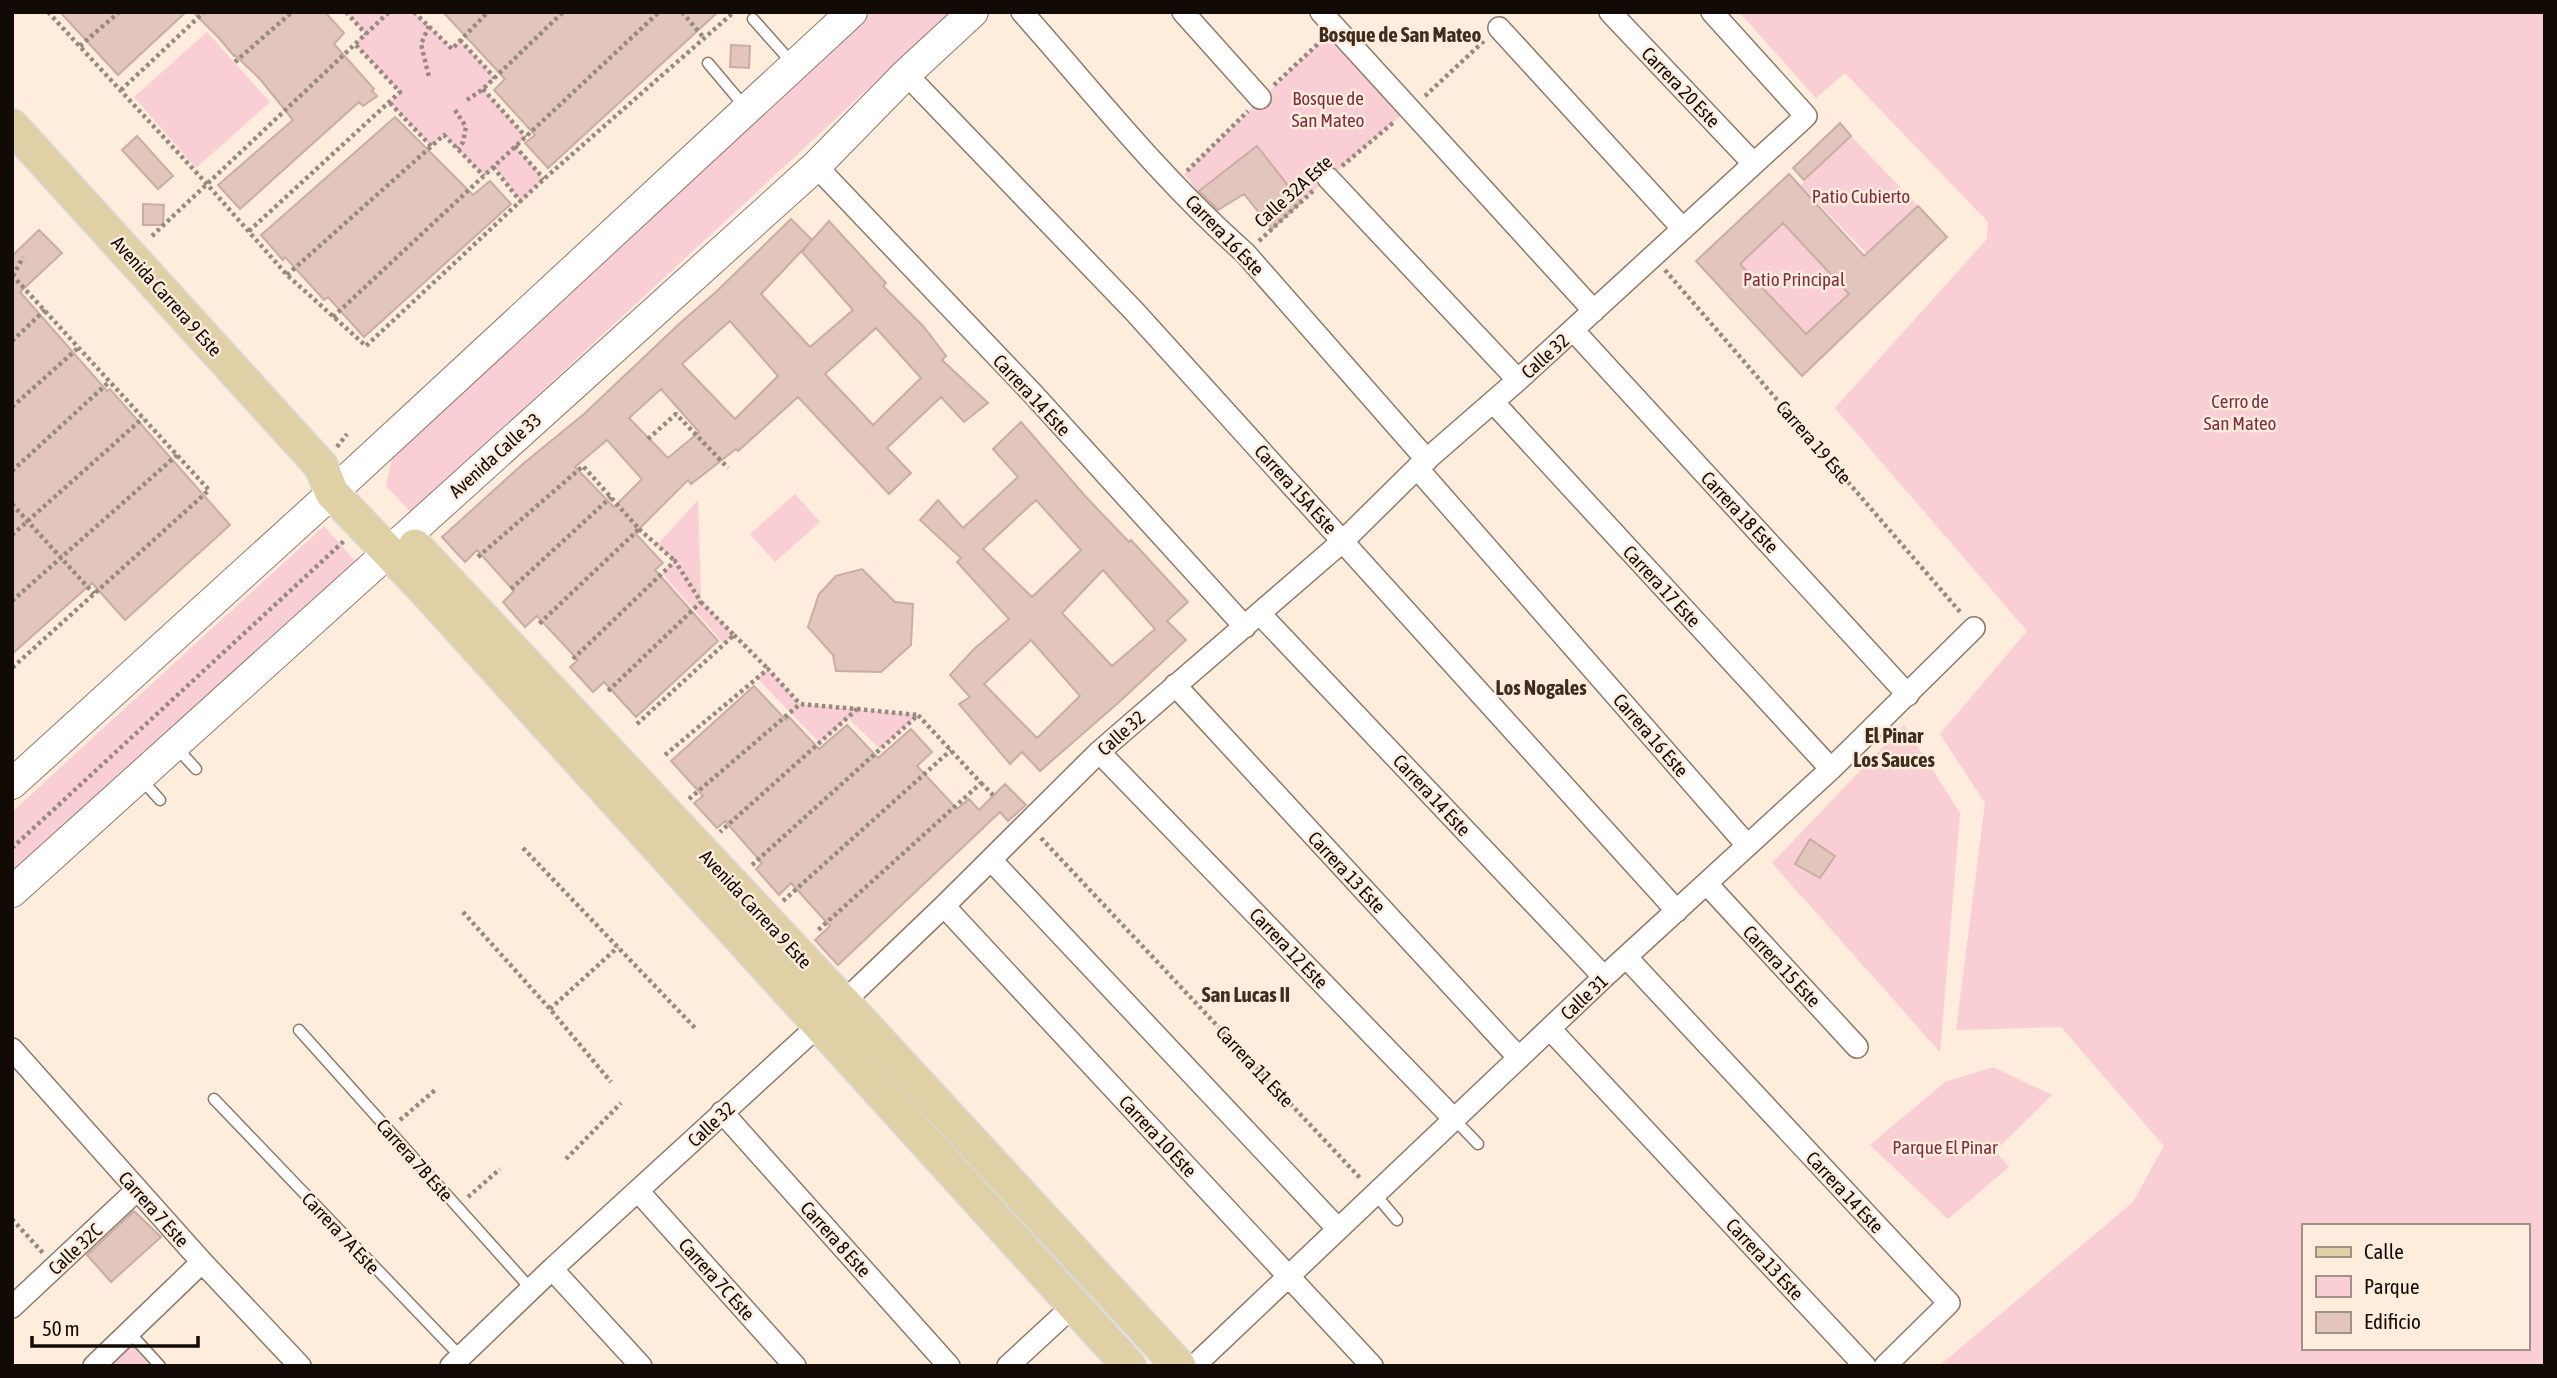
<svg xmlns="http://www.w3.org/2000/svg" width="2557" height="1378" viewBox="0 0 2557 1378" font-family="'Asap Condensed',sans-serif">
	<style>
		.green { fill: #f9ced4; fill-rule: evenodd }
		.building { fill: #e2c5bd; stroke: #c9ada5; stroke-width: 2; fill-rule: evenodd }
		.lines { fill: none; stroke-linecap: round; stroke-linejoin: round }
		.lane-casing { stroke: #8e7a69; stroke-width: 13 }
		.street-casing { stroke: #8e7a69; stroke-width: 24 }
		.secondary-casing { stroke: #8e7a69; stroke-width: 32 }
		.primary-casing { stroke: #d9d8d7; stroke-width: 36 }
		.path { stroke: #96897e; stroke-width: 4.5; stroke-dasharray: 3.5 3.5; stroke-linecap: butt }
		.lane { stroke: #fff; stroke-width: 10 }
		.street { stroke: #fff; stroke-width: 21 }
		.secondary { stroke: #fff; stroke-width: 30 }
		.primary { stroke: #dfd0a6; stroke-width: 33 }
		.labels { text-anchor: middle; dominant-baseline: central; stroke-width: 5; stroke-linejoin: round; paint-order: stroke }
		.street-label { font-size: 19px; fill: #110a05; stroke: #feecdd }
		.park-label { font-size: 19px; fill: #7f2d41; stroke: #feecdd }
		.neighbourhood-label { font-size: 21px; font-weight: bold; fill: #3e2d1e; stroke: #feecdd }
	</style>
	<rect width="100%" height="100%" fill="#feecdd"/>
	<path class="green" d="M346,12H414L451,48L460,40L495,78L484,89L526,137L516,147L544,179L521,202L494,167L484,176L444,135L431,146L390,103L400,92L355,44L365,33Z
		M871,12H951L411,512L386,486L393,454Z
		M1739,12H2545V1366H1939L2133,1202L2164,1146L2061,1027L1956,1030L1985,803L1940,734L2027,631L1835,408L1987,239L1988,222L1845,73L1816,98ZM2303,1226H2527V1348H2303Z
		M1333,30L1405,112L1301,202L1257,146L1198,192L1184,174Z
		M207,32L270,102L196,168L134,97Z
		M1851,136L1918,206L1868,255L1801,185Z
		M1782,223L1849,294L1806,334L1740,264Z
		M795,494L820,522L775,562L750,534Z
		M698,500L701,601L734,635L724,644L662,573L675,561L657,545Z
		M324,526L355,561L12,874V812Z
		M768,669L800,704L918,715L880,749L848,718L820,743L757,678Z
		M1904,725L1960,813L1940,1052L1772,863Z
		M1993,1067L2052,1095L1995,1151L2009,1167L1948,1219L1870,1145L1945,1082Z
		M131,1344L150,1366H109Z"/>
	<path class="building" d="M60,12H186L118,75Z
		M193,12H325L344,33L334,44L374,89L372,91L377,96L363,106L359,102L240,209L218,185L293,120L260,79L235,55L234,56L219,38Z
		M443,12H718L548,168L525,143L535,135L494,90L505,79Z
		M731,45L750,46L749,68L730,67Z
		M395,117L473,195L490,181L511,204L364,337L328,297L324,300L285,257L283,260L261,235Z
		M1840,123L1851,136L1804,180L1793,168Z
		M137,136L173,176L158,189L122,150Z
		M1257,146L1301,202L1272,229L1244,194L1218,210L1199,191Z
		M1789,174L1864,256L1918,206L1947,237L1802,376L1696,261ZM1783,223L1849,294L1806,334L1740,264Z
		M143,204L164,205L163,225H143Z
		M791,219L812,240L829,221L886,283L883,286L923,326L946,356L942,360L988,403L964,422L941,397L887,448L911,473L889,494L798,397L738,451L736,449L691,484L688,480L635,533L663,563L655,570L718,641L636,717L604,682L593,692L570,667L578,660L537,616L525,627L503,602L514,591L477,550L465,562L442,537L524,463L584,414L679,324L717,291ZM811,241L802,252L853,310L810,347L761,294ZM730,321L778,376L735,419L682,364ZM876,328L921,378L873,425L825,374ZM661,389L699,432L668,458L629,418ZM607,440L642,479L614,507L575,467Z
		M39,230L62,253L20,292L107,391L110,389L230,525L125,620L92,583L12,654V256Z
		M1021,422L1086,497L1129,542L1131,540L1188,602L1167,621L1186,640L1118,703L1040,771L1022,752L1010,764L959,704L970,697L950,675L974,649L1009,619L957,562L961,558L920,520L938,500L963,528L1018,477L993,449ZM1036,500L1081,550L1032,597L983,549ZM1103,570L1155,629L1112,666L1062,613ZM1031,640L1080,696L1037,738L984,684Z
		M862,569L895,602L913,604L911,645L881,672L836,671L833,655L808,627L819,594L836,576Z
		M754,686L786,720L789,717L819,749L847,725L878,758L911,729L932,752L917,766L957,809L969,799L979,810L1005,784L1026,805L1008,821L1000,812L838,965L815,940L830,926L791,883L779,895L756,869L762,863L725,821L717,828L694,803L703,796L671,761Z
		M1810,839L1835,856L1820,878L1795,864Z
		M134,1211L161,1237L111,1282L87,1255Z"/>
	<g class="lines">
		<defs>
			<path id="lane" d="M753,19L793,64
				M708,63L745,107
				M176,747L196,769
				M141,779L160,800
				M299,1030L531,1289
				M214,1099L461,1357
				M1454,1119L1478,1144
				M1375,1194L1397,1220
				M129,1332L160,1366"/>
			<path id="street" d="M1022,12C1094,93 1163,181 1245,253L1427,460
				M1183,12L1260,98
				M1321,12L1594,311
				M1610,12L1753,163
				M1499,28L1683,229
				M906,74L1134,311L1677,911
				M816,166L1034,395L1245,627
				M1328,178L1518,380
				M1573,330L1908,695
				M1493,402L1831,769
				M1417,468L1747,845
				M1260,614L1604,977
				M1175,685L1519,1058
				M1099,752L1454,1119
				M991,860L1338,1229
				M1707,884L1857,1047
				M944,906L1372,1366
				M1627,958L1949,1303L1885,1366
				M1550,1029L1865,1366
				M12,1049L202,1262L300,1366
				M722,1112L949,1366
				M638,1191L795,1366
				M552,1269L641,1366
				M12,1307L137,1190
				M94,1366L202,1262
				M451,1366L552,1269L831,1014L944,906L1099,752L1343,541L1417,468L1518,380L1806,116L1712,12
				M1008,1366L1073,1306
				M1194,1366L1604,977L1831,769L1974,628"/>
			<path id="secondary" d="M12,784L332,493L852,12
				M12,892L816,166L906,74L973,12"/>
			<path id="primary" d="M12,126L321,466L332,493L421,586L1129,1366
				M415,546L843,1002L1179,1366"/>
		</defs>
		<use href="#lane" class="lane-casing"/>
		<use href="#street" class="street-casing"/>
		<use href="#secondary" class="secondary-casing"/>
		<use href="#primary" class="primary-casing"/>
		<path class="path" d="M48,12L206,183L287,275L366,346L544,179L734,12
			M346,12L366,34
			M414,12L452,49L488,12
			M682,12L704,38
			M429,26L421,44L429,77
			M460,40L495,78
			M80,46L119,12
			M235,62L292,12
			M1274,85L1321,41
			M483,89L526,137
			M121,90L204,12
			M1425,96L1485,40
			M467,100L483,89L563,12
			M390,103L431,146
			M455,110L466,127L463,142L458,149
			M515,146L544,179
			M1342,166L1394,122
			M493,167L521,202
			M1187,171L1248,111
			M249,231L400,92L355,44
			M152,236L389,12
			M1259,241L1314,190
			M1665,270L1961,613
			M12,275L209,490L12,668
			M287,275L444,135L484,176
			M13,276L23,257
			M333,317L659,12
			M12,341L45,310
			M12,407L78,348
			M648,439L676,414L728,468
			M337,447L347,434
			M12,471L110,381
			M12,504L94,594
			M639,529L675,561
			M12,535L143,418
			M478,557L583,466L639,529L539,624
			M511,589L611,497
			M12,601L177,455
			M734,635L768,669
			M573,659L675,561L701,602L606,693
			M857,709L918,715
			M637,724L734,635L701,602
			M665,755L768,669L800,704
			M981,783L993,795
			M689,799L800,704L857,709L720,832
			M1041,838L1361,1179
			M12,848L344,541
			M523,848L697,1030
			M752,865L918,715L981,783L816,932
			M783,901L951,750
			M463,912L550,1009L611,1082
			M550,1009L618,947
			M400,1120L435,1090
			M566,1159L621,1103
			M468,1197L500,1169
			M12,1219L43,1253"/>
		<use href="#lane" class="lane"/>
		<use href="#street" class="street"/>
		<use href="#secondary" class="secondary"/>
		<use href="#primary" class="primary"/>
	</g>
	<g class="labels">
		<g class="street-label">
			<text transform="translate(1681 87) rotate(46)">Carrera 20 Este</text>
			<text transform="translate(1293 191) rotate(-42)">Calle 32A Este</text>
			<text transform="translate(1225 235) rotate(46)">Carrera 16 Este</text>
			<text transform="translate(167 296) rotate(48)">Avenida Carrera 9 Este</text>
			<text transform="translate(1545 356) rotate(-42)">Calle 32</text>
			<text transform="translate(1032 395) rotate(47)">Carrera 14 Este</text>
			<text transform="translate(1814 442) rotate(49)">Carrera 19 Este</text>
			<text transform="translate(495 455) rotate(-42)">Avenida Calle 33</text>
			<text transform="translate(1296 489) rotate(48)">Carrera 15A Este</text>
			<text transform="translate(1740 512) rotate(47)">Carrera 18 Este</text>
			<text transform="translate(1662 586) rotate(47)">Carrera 17 Este</text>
			<text transform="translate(1121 733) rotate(-42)">Calle 32</text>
			<text transform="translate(1651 735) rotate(49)">Carrera 16 Este</text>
			<text transform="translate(1432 795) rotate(47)">Carrera 14 Este</text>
			<text transform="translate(1347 872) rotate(47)">Carrera 13 Este</text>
			<text transform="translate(756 909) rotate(47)">Avenida Carrera 9 Este</text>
			<text transform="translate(1289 948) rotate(46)">Carrera 12 Este</text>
			<text transform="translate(1782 966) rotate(47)">Carrera 15 Este</text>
			<text transform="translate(1584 997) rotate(-43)">Calle 31</text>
			<text transform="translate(1255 1066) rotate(47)">Carrera 11 Este</text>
			<text transform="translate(711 1124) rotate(-43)">Calle 32</text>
			<text transform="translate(1158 1136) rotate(47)">Carrera 10 Este</text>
			<text transform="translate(415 1160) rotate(48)">Carrera 7B Este</text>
			<text transform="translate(1845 1192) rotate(47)">Carrera 14 Este</text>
			<text transform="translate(154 1209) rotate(48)">Carrera 7 Este</text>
			<text transform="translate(341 1233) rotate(47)">Carrera 7A Este</text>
			<text transform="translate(836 1239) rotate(48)">Carrera 8 Este</text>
			<text transform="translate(75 1249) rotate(-43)">Calle 32C</text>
			<text transform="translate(1765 1259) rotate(47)">Carrera 13 Este</text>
			<text transform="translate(717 1279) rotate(48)">Carrera 7C Este</text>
		</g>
		<g class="park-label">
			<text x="1328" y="98">Bosque de<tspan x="1328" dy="22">San Mateo</tspan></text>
			<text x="1861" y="196">Patio Cubierto</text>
			<text x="1794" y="279">Patio Principal</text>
			<text x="2240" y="401">Cerro de<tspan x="2240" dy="22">San Mateo</tspan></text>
			<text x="1945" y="1147">Parque El Pinar</text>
		</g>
		<g class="neighbourhood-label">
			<text x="1400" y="34">Bosque de San Mateo</text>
			<text x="1541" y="687">Los Nogales</text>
			<text x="1894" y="735">El Pinar<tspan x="1894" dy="24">Los Sauces</tspan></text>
			<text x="1246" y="994">San Lucas II</text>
		</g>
	</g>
	<rect width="2557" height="1378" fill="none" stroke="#110a05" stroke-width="28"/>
	<rect x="2302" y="1224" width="228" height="126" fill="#feecdd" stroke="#9f9287" stroke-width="2"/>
	<rect x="2316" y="1247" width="35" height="10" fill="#dfd0a6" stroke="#9f9287" stroke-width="2"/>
	<text x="2364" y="1259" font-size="21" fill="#110a05">Calle</text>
	<rect x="2316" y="1276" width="35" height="21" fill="#f9ced4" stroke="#9f9287" stroke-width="2"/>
	<text x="2364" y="1294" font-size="21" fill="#110a05">Parque</text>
	<rect x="2316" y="1312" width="35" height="21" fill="#e2c5bd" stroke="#9f9287" stroke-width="2"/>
	<text x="2364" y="1329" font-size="21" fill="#110a05">Edificio</text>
	<path d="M32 1336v10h166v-10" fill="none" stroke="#110a05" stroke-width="3.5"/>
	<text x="42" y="1336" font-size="21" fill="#110a05" stroke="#feecdd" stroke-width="5" paint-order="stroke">50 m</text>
</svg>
